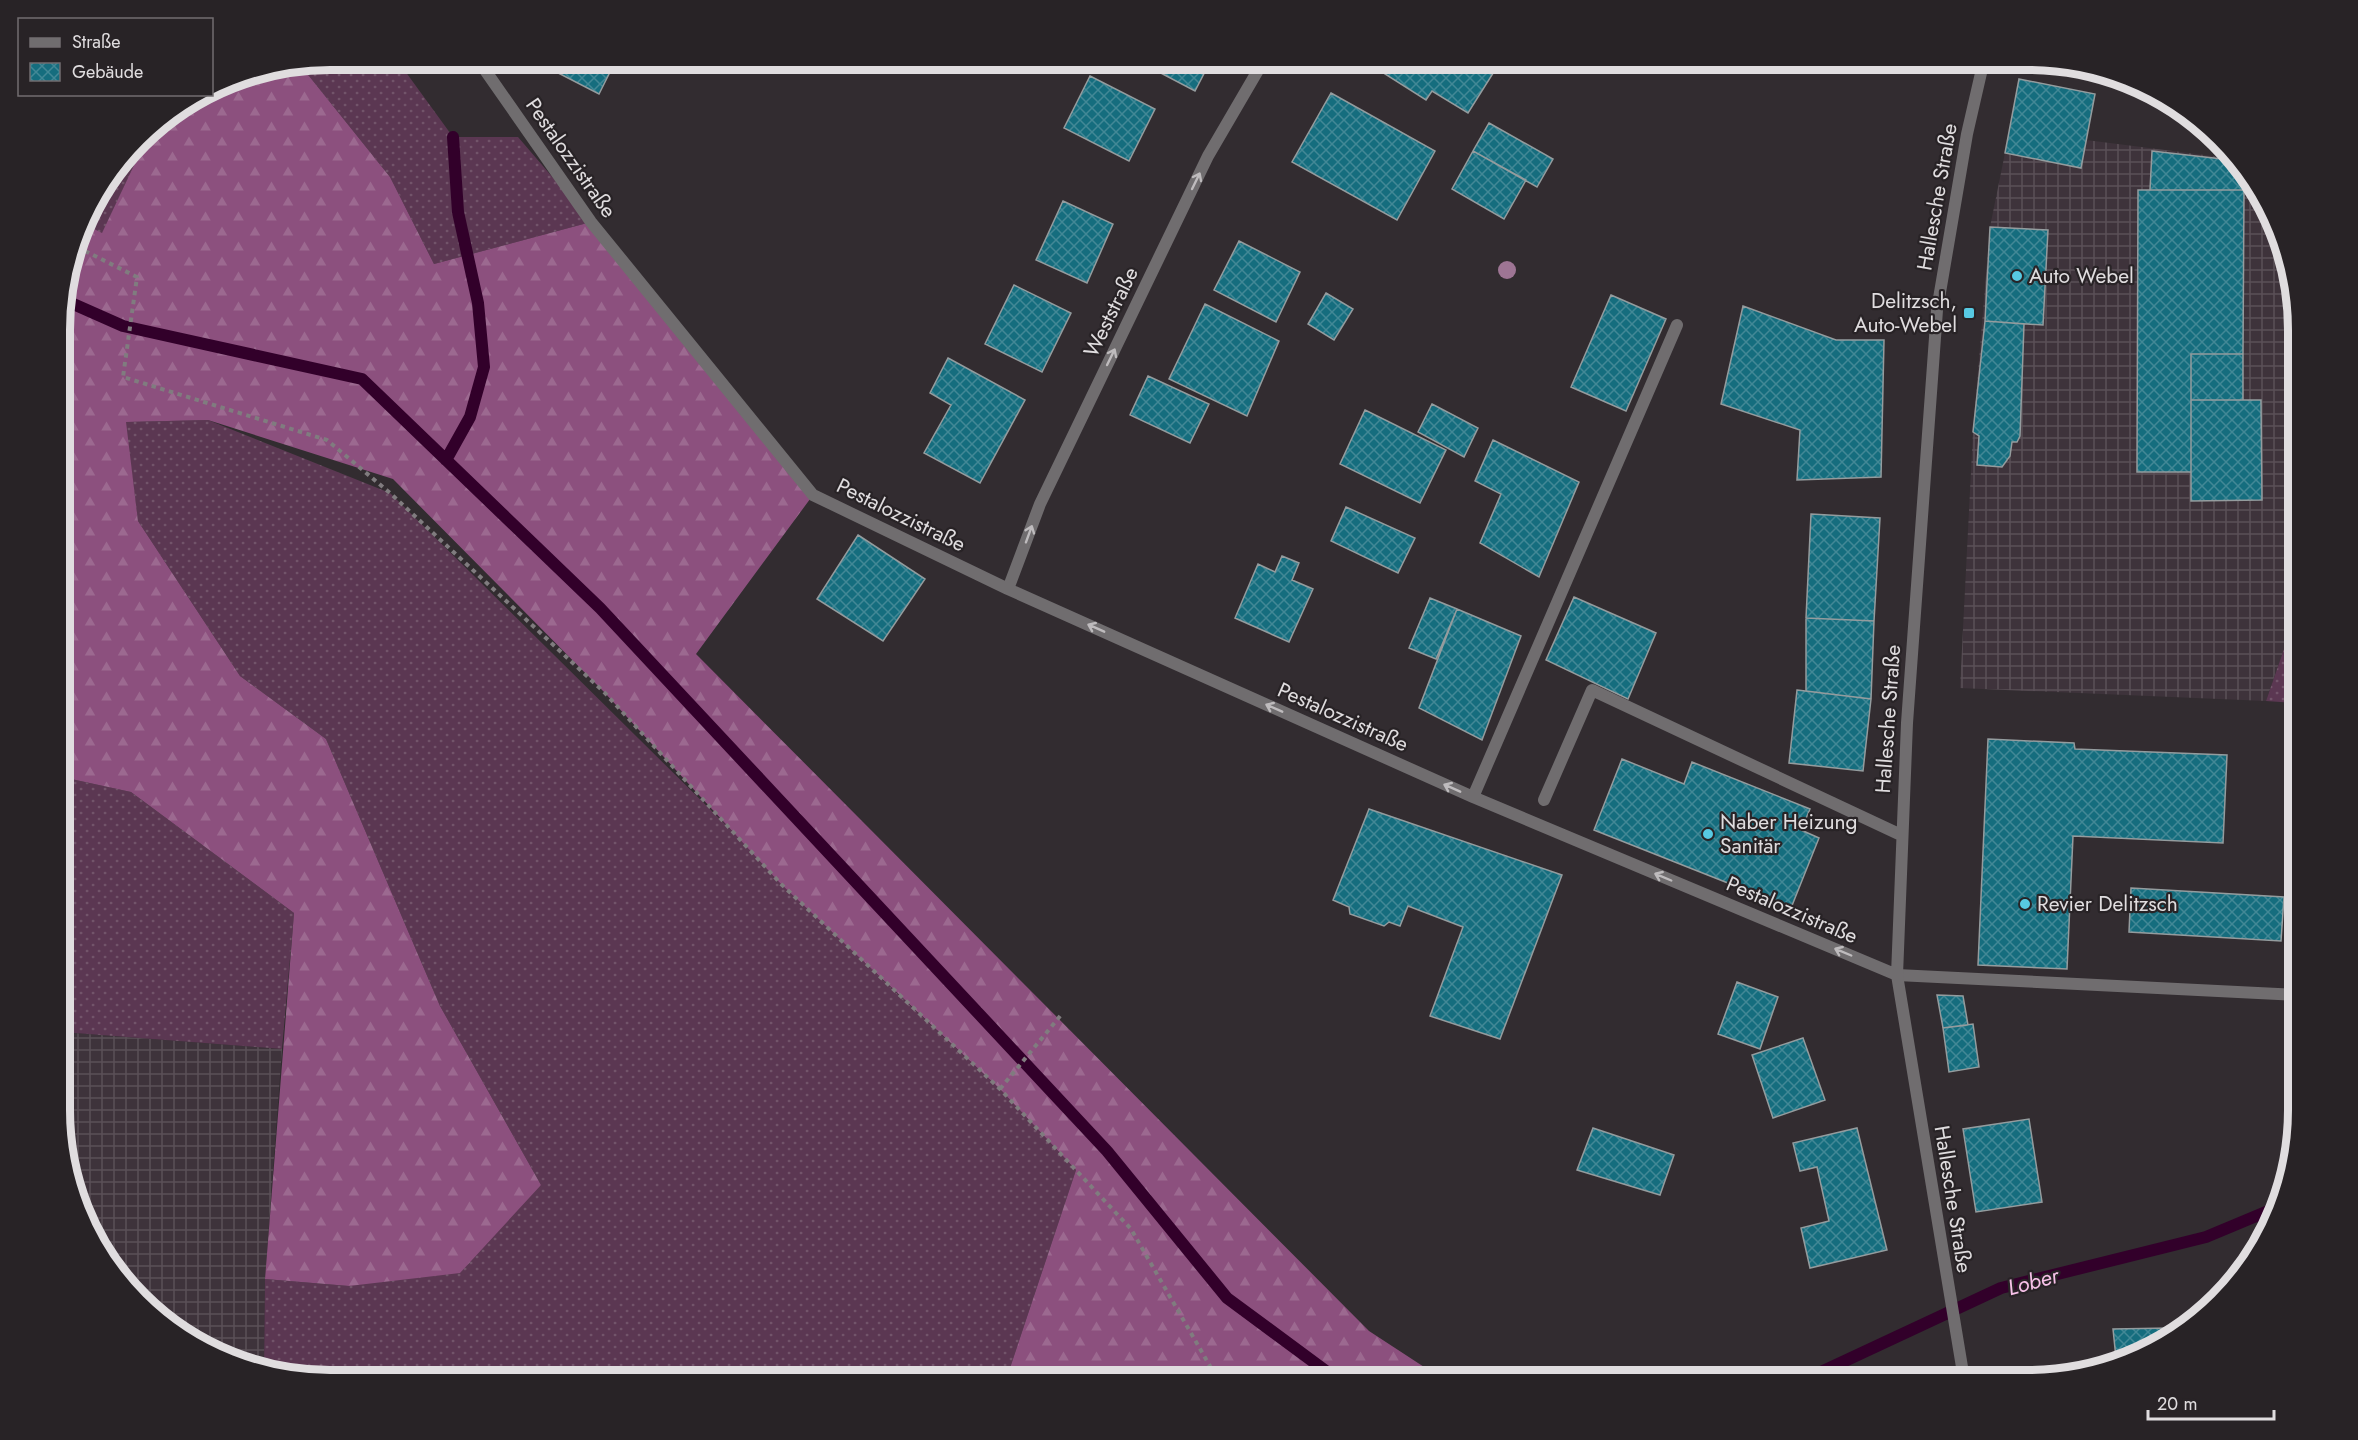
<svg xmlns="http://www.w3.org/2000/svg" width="2358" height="1440" viewBox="0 0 2358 1440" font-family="Jost,sans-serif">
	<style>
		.industrial { fill: url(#industrial-grid) }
		.grass { fill: url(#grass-dots) }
		.forest { fill: url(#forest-firs) }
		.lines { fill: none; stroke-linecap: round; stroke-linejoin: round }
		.stream { stroke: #32002a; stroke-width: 12 }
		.building { fill: url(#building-cross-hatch); stroke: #949c9e; stroke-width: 1.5 }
		.path { stroke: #807c7f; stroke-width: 4; stroke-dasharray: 4.5 4.5; stroke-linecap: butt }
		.service { stroke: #706d6f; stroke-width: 12 }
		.minor { stroke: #706d6f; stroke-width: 12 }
		.tree { fill: #9e7594 }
		.oneway { stroke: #bebbbd }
		.poi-dot { fill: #57c9e2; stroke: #282326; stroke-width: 2 }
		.labels { text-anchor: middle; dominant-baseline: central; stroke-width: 4.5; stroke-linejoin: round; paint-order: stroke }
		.street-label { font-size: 21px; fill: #e0dddf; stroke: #282326 }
		.poi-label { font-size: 21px; fill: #e0dddf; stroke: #282326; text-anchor: start }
		.water-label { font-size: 22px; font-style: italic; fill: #f7c1e8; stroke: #282326 }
		.rim { fill: none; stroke: #e0dddf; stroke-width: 8 }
	</style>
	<defs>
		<pattern id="industrial-grid" width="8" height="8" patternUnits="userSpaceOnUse" patternTransform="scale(1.5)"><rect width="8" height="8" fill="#3e333b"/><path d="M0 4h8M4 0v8" fill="none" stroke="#5a5057"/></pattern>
		<pattern id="grass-dots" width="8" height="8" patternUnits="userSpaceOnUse" patternTransform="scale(1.5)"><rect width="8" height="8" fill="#5b3752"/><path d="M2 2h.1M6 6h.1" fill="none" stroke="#72546a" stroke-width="1.8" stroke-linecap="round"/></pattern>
		<pattern id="forest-firs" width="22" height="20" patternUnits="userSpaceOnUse" patternTransform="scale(1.5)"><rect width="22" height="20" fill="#8c507e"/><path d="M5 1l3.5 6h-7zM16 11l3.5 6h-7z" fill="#9c6990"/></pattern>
		<pattern id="building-cross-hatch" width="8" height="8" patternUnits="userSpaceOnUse" patternTransform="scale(1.5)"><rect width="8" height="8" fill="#156d7e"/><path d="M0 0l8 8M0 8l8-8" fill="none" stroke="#428896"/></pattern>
	</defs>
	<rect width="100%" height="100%" fill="#322c30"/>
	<path class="industrial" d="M2086,140L2228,158L2253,180L2284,244L2297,312V623L2285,646L2266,701L1960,688L1973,432L1990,227L2005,153L2081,168Z
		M62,1032L282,1049L265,1279L264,1371L195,1344L105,1260L62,1145Z"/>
	<path class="grass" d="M330,60H397L453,137H518L591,222L434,264L390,177L301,66Z
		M152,127L102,234L84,224L88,210Z
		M208,420L390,493L887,984L1000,1089L1076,1170L1006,1380H330L264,1371L265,1279L349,1286L541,1185L440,1006L326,739L240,676L138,521L125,422Z
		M2297,624V703L2266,701L2285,646Z
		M62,777L131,792L294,913L282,1049L62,1032Z"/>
	<path class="forest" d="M301,66L390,177L434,264L591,222L813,495L696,654L1369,1331L1444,1380H1006L1076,1170L1000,1089L781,884L604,692L393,479L208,420L126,422L138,521L240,676L326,739L440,1006L541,1185L460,1273L349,1286L265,1279L294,913L131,792L62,777V295L84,224L102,233L152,127L205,95L212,94V90L227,80Z"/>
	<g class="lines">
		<path class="stream" d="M62,299L123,326L362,379L600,608L1107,1151L1227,1298L1338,1380
			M446,460L470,417L484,367L478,303L458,212L453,137
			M1804,1380L2001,1288L2206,1237L2273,1209"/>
	</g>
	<path class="building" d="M533,60H616L599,94Z
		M1136,60H1211L1195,91Z
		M1363,60H1486L1497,67L1468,113L1432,91L1426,100Z
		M1896,60H1931L1929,69Z
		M1090,76L1155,109L1129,161L1064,128Z
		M2019,79L2095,94L2081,168L2005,153Z
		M1331,93L1435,151L1397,220L1292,162Z
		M1489,123L1553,159L1537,187L1473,151Z
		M1473,151L1526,180L1504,219L1452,189Z
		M2152,151L2231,160L2244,172V190H2150Z
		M2138,190H2244L2243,354H2191V472H2137Z
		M1063,201L1113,224L1087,283L1036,260Z
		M1990,227L2048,230L2043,325L1985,321Z
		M1239,241L1300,272L1276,322L1214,290Z
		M1014,285L1071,313L1042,372L985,344Z
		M1326,293L1353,309L1334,340L1308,324Z
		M1611,295L1666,319L1626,411L1571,387Z
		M1205,304L1279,341L1247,416L1169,379Z
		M1743,306L1836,340H1884L1881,477L1797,480L1800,430L1721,404Z
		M1985,321L2024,324L2020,436L2017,442H2012L2010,456L2002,467L1977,465L1979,436L1973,432Z
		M2191,354H2243V400H2191Z
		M948,358L1025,400L980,483L924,453L951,405L930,393Z
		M1148,376L1209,404L1190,443L1130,415Z
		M2191,400H2261L2262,500L2191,501Z
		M1432,404L1478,428L1464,457L1418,432Z
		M1365,410L1446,450L1420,503L1340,464Z
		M1493,440L1579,482L1539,577L1480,543L1501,494L1475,481Z
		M1346,507L1415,538L1398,573L1331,541Z
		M1811,514L1880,518L1874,621L1806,618Z
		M858,535L925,579L883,641L817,599Z
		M1282,556L1299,563L1292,580L1313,589L1289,642L1235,618L1258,564L1275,572Z
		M1574,597L1656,633L1628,699L1546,660Z
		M1430,598L1457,609L1436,659L1409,648Z
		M1457,609L1521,636L1482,740L1419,708Z
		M1806,618L1874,621L1871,699L1806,691Z
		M1797,690L1871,699L1863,771L1789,763Z
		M1988,739L2074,743L2075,749L2227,755L2223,843L2073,836L2067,969L1978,965Z
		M1622,759L1684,784L1692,762L1810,809L1801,830L1819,838L1791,908L1594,830Z
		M1369,809L1562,875L1500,1039L1430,1016L1463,927L1408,906L1400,926L1389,922L1384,926L1350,914L1349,907L1333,900Z
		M2131,888L2284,897L2281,941L2129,932Z
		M1737,982L1778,997L1760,1049L1718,1034Z
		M1937,995L1963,996L1968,1025L1943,1028Z
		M1973,1024L1979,1067L1949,1072L1943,1028Z
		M1803,1038L1825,1100L1773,1118L1752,1055Z
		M2029,1119L2042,1202L1976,1212L1963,1129Z
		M1593,1128L1674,1155L1660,1195L1577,1170Z
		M1857,1128L1887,1250L1810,1268L1801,1228L1829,1221L1817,1167L1800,1171L1793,1143Z
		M2170,1328L2171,1337L2163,1344L2116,1358L2113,1329Z"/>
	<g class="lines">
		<path class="path" d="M77,247L137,277L123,377L327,440L390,493L604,692L781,884L1000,1089L1131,1229L1218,1380
			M1000,1089L1061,1015"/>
		<path class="service" d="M1897,975L2297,995"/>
		<path class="minor" d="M478,60L591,222L813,495L1008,589L1473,797L1897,975
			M1008,589L1040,504L1208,156L1264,60
			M1473,797L1677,325
			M1544,800L1592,690L1901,835
			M1964,1379L1897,975L1907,723L1937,310L1967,134L1984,60"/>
	</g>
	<circle class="tree" cx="1507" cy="270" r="9"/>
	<defs><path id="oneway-shaft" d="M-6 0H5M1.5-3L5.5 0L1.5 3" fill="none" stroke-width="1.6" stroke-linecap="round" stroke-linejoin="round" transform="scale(1.5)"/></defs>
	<g class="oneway">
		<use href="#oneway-shaft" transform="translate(1196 181) rotate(-64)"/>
		<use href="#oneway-shaft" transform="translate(1111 357) rotate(-64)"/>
		<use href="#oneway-shaft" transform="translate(1029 534) rotate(-70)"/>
		<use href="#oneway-shaft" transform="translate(1096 628) rotate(-156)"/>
		<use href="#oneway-shaft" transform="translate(1274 708) rotate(-156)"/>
		<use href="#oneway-shaft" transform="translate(1452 788) rotate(-156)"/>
		<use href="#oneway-shaft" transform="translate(1663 877) rotate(-157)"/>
		<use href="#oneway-shaft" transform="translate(1843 952) rotate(-157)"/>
	</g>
	<g class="poi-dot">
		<circle cx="2017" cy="276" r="6"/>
		<rect x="1963" y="307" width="12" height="12" rx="3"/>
		<circle cx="1708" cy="834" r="6"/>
		<circle cx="2025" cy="904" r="6"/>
	</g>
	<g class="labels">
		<g class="street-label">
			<text transform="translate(571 158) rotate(55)">Pestalozzistraße</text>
			<text transform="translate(1937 197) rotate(-80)">Hallesche Straße</text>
			<text transform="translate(1111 312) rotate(-64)">Weststraße</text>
			<text transform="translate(901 515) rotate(26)">Pestalozzistraße</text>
			<text transform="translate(1343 717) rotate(24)">Pestalozzistraße</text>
			<text transform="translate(1888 719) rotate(-86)">Hallesche Straße</text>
			<text transform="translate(1792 910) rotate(23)">Pestalozzistraße</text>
			<text transform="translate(1953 1199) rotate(81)">Hallesche Straße</text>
		</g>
		<g class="poi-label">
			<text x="2029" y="276">Auto Webel</text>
			<text x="1957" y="301" text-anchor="end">Delitzsch,<tspan x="1957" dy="24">Auto-Webel</tspan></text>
			<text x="1720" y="822">Naber Heizung<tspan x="1720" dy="24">Sanitär</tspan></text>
			<text x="2037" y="904">Revier Delitzsch</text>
		</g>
		<g class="water-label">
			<text transform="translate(2033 1281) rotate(-15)">Lober</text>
		</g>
	</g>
	<path d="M0 0H2358V1440H0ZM330 70H2028A260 260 0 0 1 2288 330V1110A260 260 0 0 1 2028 1370H330A260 260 0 0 1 70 1110V330A260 260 0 0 1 330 70Z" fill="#282326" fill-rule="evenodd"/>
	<path class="rim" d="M330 70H2028A260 260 0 0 1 2288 330V1110A260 260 0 0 1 2028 1370H330A260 260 0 0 1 70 1110V330A260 260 0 0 1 330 70Z"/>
	<rect x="18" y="18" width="195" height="78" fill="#282326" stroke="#726d70" stroke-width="1.5"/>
	<rect x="30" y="38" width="30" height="9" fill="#706d6f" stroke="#726d70" stroke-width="1.5"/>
	<text x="72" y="48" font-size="18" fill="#e0dddf">Straße</text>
	<rect x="30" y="63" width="30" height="18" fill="url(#building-cross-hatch)" stroke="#726d70" stroke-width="1.5"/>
	<text x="72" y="78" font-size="18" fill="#e0dddf">Gebäude</text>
	<path d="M2148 1410v9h126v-9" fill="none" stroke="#e0dddf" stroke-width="3"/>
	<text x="2157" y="1410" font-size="18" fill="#e0dddf" stroke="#282326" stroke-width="4.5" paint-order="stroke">20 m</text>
</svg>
